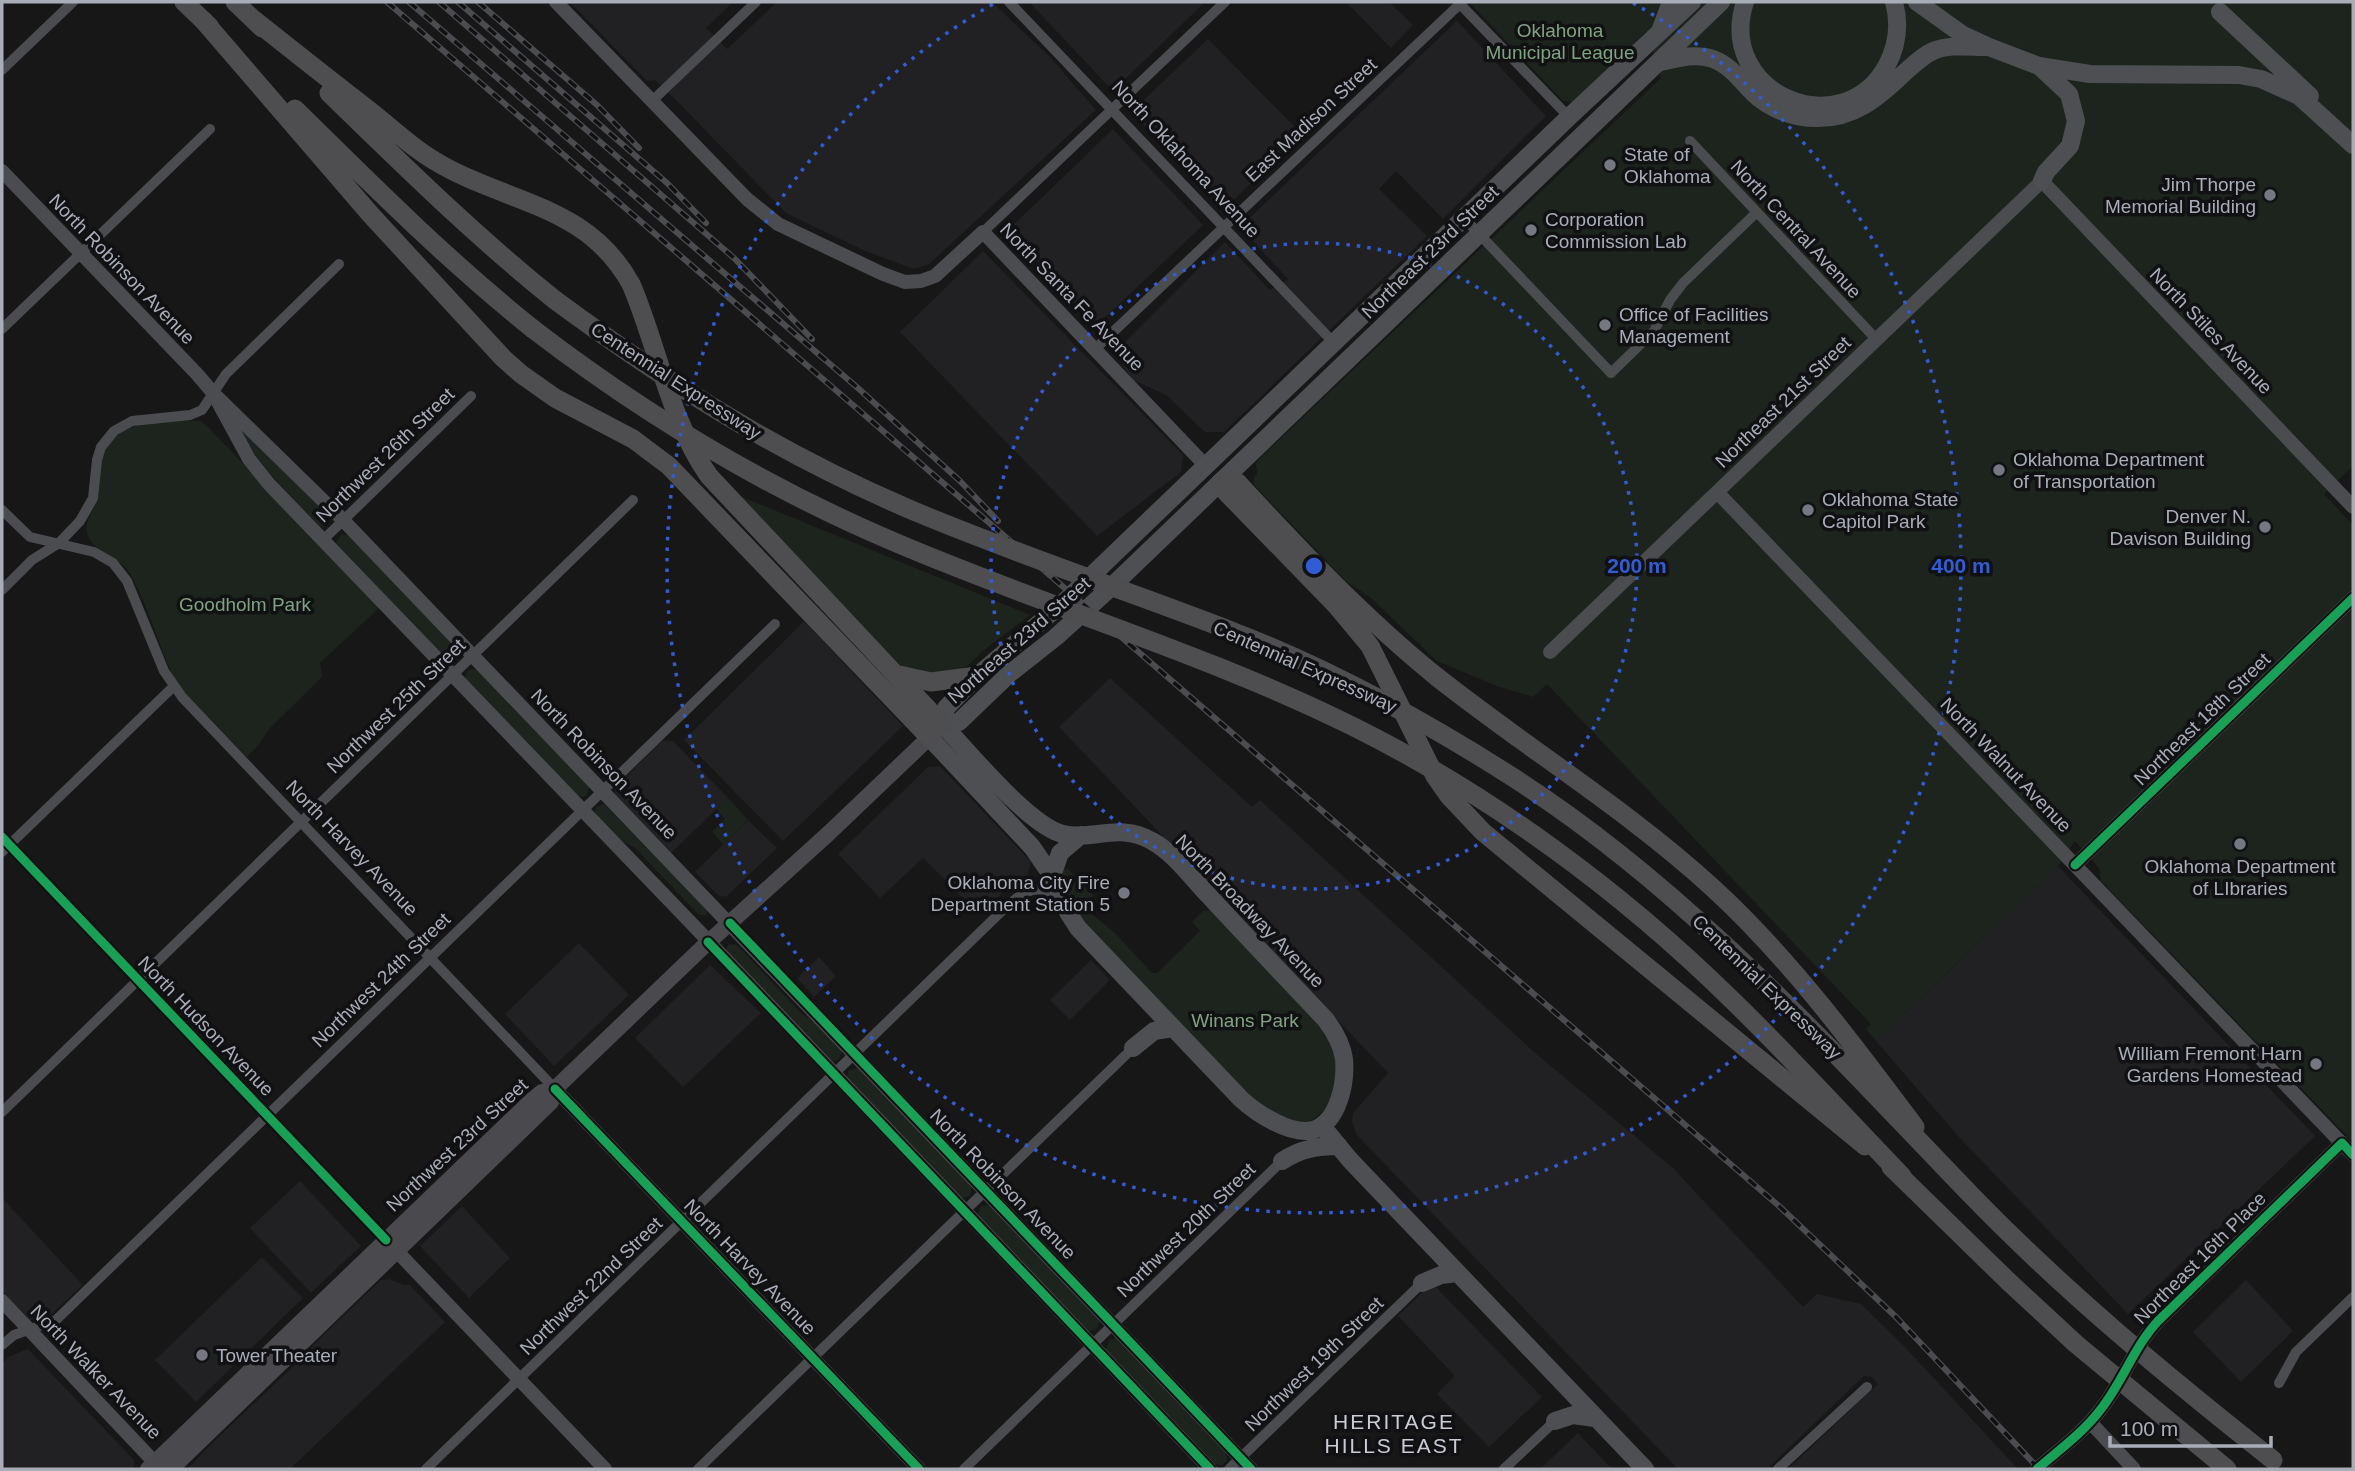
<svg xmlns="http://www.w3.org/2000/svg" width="2355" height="1471" viewBox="0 0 2355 1471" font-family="Arial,sans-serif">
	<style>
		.built { fill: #212123 }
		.green { fill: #1d241e }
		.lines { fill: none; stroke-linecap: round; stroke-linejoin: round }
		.minor { stroke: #4b4c50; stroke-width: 10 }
		.tertiary { stroke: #4b4c50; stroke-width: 14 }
		.secondary { stroke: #4a4a4e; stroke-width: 16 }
		.primary { stroke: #4d4f52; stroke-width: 18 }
		.motorway { stroke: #4e4e51; stroke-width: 19 }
		.rail-casing { stroke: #4b4c4f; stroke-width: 6 }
		.rail { stroke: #111113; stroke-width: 3.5; stroke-dasharray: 10; stroke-linecap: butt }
		.motorway-bridge { stroke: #4e4e51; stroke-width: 19 }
		.cycleway-casing { stroke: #111113; stroke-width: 13 }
		.cycleway { stroke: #1a9f57; stroke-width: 9 }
		.ring { fill: none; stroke: #325cd3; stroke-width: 3.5; stroke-dasharray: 3.5 7 }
		.poi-dot { fill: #757880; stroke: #111113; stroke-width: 2.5 }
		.labels { text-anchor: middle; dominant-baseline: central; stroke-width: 7; stroke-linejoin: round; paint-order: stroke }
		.park-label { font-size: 19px; fill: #7fa381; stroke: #111113 }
		.street-label { font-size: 19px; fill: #a8adb8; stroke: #111113 }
		.poi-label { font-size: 19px; fill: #a8adb8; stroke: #111113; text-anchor: start }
		.neighbourhood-label { font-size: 21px; letter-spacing: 2px; fill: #c9ccd4; stroke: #111113 }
		.centre { fill: #325cd3; stroke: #111113; stroke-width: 3.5 }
		.ring-label { font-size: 21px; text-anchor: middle; font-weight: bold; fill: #325cd3; stroke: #111113; stroke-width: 7; stroke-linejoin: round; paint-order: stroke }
	</style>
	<rect width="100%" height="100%" fill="#171717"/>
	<path class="built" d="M570,2H733L706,28L727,49L777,2H992L1050,57L1096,110L928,265L914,269L863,250L786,213L677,101L655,80L647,81Z
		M1029,2H1205L1113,91Z
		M1346,2H1389L1413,25L1391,48Z
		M1457,21L1546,116L1443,219L1396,171L1379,189L1427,236L1224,432H1205L1166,395L1133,380L1114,353L1225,242L1270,290L1288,279L1240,227Z
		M1208,39L1302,134L1224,209L1131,112Z
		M1113,129L1203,225L1095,327L1004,234Z
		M983,251L1183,455L1181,472L1097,536L900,332Z
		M804,621L903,726L783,841L684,740Z
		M1110,678L1252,807L1260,800L1533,1051L1673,1168L1803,1307L1817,1294L1861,1304L1904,1346L2018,1469H1788L1878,1384L1872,1377L1864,1376L1767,1469H1678L1356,1134L1352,1120L1353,1113L1388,1073L1059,727Z
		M662,741H673L728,798L671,853L614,794L617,786Z
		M940,766L1031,862L1027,875L1014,881L980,915L923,858L880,898L838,854L928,767Z
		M748,820L777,848L726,897L718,895L695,872Z
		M2058,866L2315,1136L2128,1314L1958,1136L1876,1041Z
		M579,943L629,995L554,1066L505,1014Z
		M819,957L836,976L814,997L797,978Z
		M1091,960L1110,980L1070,1020L1050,1000Z
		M710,965L761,1013L683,1087L635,1038Z
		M300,1181L361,1246L311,1293L250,1228Z
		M2,1198L83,1285L47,1318L39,1317L30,1320L2,1291Z
		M462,1206L510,1258L469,1298L420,1246Z
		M262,1257L303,1298L196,1402L155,1360Z
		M389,1279L404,1285H410L445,1322L290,1469H188L205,1450L303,1357L322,1336L381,1280Z
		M2246,1280L2293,1331L2241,1382L2193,1332Z
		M1432,1283L1542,1397L1489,1447L1437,1394L1455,1376L1398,1316Z
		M28,1349L134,1460V1466L131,1469H2V1364L10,1356Z
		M1578,1433L1612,1469H1540Z"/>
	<path class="green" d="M1469,2H2353V466L2324,494L2353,525V1142L2101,881L2099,868L2075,841L2058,866L1876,1041L1866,1029L1871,1024L1547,684L1533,697L1497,686L1437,661L1371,598L1346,581L1254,485V477L1257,474L1256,463L1260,458L1661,78L1646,31L1614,66L1574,102L1563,101Z
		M181,420L201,421L207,426L380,607L320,663L322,677L269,729L260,743L247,757L179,687L172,674C158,642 147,605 131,575C121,556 94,553 88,536C82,522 95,510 98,496C100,486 99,475 101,464C108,422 147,424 181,420Z
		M239,424L328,514L330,519L328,524L323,527L319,525C289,494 259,466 238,428Z
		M735,494L1030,615L984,650L967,666L950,673L929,675L901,666Z
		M341,534L348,535L458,649L459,656L453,661L447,660L336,543Z
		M472,669L477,670L589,787L587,795L583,797L577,795L467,681L465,677L467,671Z
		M728,798L748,820L723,844L712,832L725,819L716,809Z
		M604,804L707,910L706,916L698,914L635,848L622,841L598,817L595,812L596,807Z
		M1064,869H1068L1093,895L1085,905L1090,910L1088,911L1115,933L1152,973H1157L1200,931L1192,922L1203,911L1211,910L1323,1027C1339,1052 1343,1092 1320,1114C1315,1118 1312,1121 1306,1122C1291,1125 1273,1113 1260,1107L1079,919L1061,874Z
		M729,944L737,945L742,950L802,1014L818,1023L842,1050L839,1059L833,1061L827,1059L727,954L726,948Z
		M858,1068L972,1186L970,1196L961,1198L847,1080L848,1071Z
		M988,1205L992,1207L1100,1321L1096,1330L1088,1331L977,1216L981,1206Z
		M1117,1338L1226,1451L1227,1461L1223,1465L1213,1464L1105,1350L1110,1340Z"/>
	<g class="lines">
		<path class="minor" d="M1009,2L1334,343
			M1458,2L1569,117
			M2,70L73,2
			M652,101L756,2
			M1690,141L1877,340
			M1464,218L1611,373L1654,331L1670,300L1683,283L1757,212
			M983,232L1225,2
			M2,329L210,129
			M1094,350L1462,2
			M2,510L30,537L94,552L113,563L127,581L164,671L182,697L555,1089
			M323,540L471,396
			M2,590L32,560L59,543L80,521L93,498L97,460L101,447L114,431L132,421L190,415L202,410L226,374L339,264
			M2,837L386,1240
			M2,852L173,687
			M2,1112L633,500
			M2,1345L14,1335L56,1320L775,624
			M2279,1383L2296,1352L2353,1297
			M426,1469L1006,907C1026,890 1035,883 1060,897
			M698,1469L1133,1048
			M964,1469L1282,1161
			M1229,1469L1422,1283
			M1504,1469L1555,1421
			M1778,1469L1867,1387"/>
		<path class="tertiary" d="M556,2L747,199L778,224L883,274L905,282L921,281L935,276L983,232L1205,465
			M2,171L197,374L214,394L343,520L1251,1469
			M218,402L249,459L269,484L694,926L1210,1469
			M1717,492L2353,1155
			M1550,652L2042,181L2353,507
			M2075,865L2353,598
			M555,1089L919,1469
			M389,1243L605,1469
			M2,1301L161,1469
			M2090,1422L2134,1469
			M2037,1469C2059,1450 2084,1432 2101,1409C2123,1381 2134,1347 2158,1321L2342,1143"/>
		<path class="secondary" d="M148,1469L531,1101L542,1092L555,1089
			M171,1469L551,1102L555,1089L562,1082L702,948L829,833L936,731"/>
		<path class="primary" d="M1745,2C1715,94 1843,147 1887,65C1898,44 1900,24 1894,2
			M1917,2L1963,35L1989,47L2039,66L2090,74L2239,75L2261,79L2299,96L2353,145
			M2220,12L2310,96
			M1661,29L1671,2
			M1661,62C1678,58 1695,53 1713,59C1730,65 1741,81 1753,93C1769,109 1794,118 1816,118C1853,119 1878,98 1903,74C1912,66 1922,56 1933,51C1949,44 1969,47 1986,47
			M2039,66L2069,94L2076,121L2070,146L2046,172L2042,181
			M942,724L959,722L1009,674L1056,637L1109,589L1721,2
			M942,724L946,708L977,676L1065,601L1569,117L1692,2
			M929,737L1032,847L1052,876L1069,914L1078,928L1241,1099C1256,1113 1291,1136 1313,1130C1339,1122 1346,1082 1344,1059C1342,1045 1335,1032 1326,1020C1287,979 1248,938 1209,896C1192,878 1174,853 1152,841C1119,822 1093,841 1063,834C1029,826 969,752 942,724
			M1052,876L1060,853L1081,835
			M1133,1048L1154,1031L1173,1028
			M1322,1126L1350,1160L1645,1469
			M1282,1161C1300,1149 1317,1146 1339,1146
			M1422,1283L1441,1275L1457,1273
			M1555,1421L1573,1415L1595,1418"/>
		<path class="motorway" d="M184,2L210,27
			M235,2L262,28
			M253,19C292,50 331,81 370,111C388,125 405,141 424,154C497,204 584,199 631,284C658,347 669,419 709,476L942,724
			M203,20L371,215L503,358L521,374L555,398L633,439L669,466L929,737
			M329,93C403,165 475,236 555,300
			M295,109C372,185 448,261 533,329
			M899,675L931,682L977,676
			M1865,1146L1483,832L1449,796L1435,776L1370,646L1335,604L1226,492L1221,482H1237C1300,550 1364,618 1437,677C1528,749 1628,810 1714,889C1790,959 1853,1044 1915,1127
			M1891,1167L2009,1282"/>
		<defs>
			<path id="rail" d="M387,2L1779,1206L1896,1317L2039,1469
				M409,2L859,389L960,481L998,521
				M439,2L734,258L812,339
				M458,2L667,183L706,223
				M478,2L597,105L639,148"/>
		</defs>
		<use href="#rail" class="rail-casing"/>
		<use href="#rail" class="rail"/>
		<path class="motorway-bridge" d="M555,300C669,384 778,453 909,509C1015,554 1126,590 1234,632C1332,670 1425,721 1514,778C1690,891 1828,1047 1972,1196C2065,1292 2168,1377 2273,1460
			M533,329C645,415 768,489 899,544C1050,608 1207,654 1354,727C1491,795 1622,892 1731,999C1790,1056 1845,1117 1902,1176
			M2009,1282L2076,1344L2227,1469"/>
		<defs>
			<path id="cycleway" d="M2,837L386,1240
				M2075,865L2353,598
				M730,923L1251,1469
				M708,942L1210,1469
				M555,1089L919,1469
				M2037,1469C2059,1450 2084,1432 2101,1409C2123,1381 2134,1347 2158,1321L2342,1143L2353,1155"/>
		</defs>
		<use href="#cycleway" class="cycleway-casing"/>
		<use href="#cycleway" class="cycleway"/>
	</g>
	<g class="ring">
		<circle cx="1314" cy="566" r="323"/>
		<path d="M1633 3A647 647 0 1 1 995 3"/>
	</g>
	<g class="poi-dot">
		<circle cx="1610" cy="165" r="7"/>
		<circle cx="2270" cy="195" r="7"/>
		<circle cx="1531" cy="230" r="7"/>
		<circle cx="1605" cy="325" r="7"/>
		<circle cx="1999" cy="470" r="7"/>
		<circle cx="1808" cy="510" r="7"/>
		<circle cx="2265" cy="527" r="7"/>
		<circle cx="2240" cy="844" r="7"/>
		<circle cx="1124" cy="893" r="7"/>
		<circle cx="2316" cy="1064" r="7"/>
		<circle cx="202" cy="1355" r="7"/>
	</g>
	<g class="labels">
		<g class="park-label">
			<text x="1560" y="30">Oklahoma<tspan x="1560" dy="22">Municipal League</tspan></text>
			<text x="245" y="604">Goodholm Park</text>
			<text x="1245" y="1020">Winans Park</text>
		</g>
		<g class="street-label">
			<text transform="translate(1311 120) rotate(-43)">East Madison Street</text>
			<text transform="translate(1186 159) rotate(47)">North Oklahoma Avenue</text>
			<text transform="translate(1796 229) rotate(47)">North Central Avenue</text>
			<text transform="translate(1430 252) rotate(-44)">Northeast 23rd Street</text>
			<text transform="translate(122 269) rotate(46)">North Robinson Avenue</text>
			<text transform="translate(1072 297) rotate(46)">North Santa Fe Avenue</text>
			<text transform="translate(2211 331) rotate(46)">North Stiles Avenue</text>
			<text transform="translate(676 381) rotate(33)">Centennial Expressway</text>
			<text transform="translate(1783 402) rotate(-44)">Northeast 21st Street</text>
			<text transform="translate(385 455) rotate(-44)">Northwest 26th Street</text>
			<text transform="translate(1019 640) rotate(-41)">Northeast 23rd Street</text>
			<text transform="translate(1305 667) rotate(24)">Centennial Expressway</text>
			<text transform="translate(396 706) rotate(-44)">Northwest 25th Street</text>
			<text transform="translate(2202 719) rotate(-44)">Northeast 18th Street</text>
			<text transform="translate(604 764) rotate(46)">North Robinson Avenue</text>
			<text transform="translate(2006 765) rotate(46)">North Walnut Avenue</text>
			<text transform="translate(352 848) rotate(46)">North Harvey Avenue</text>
			<text transform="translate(1250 911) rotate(46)">North Broadway Avenue</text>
			<text transform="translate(381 980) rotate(-44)">Northwest 24th Street</text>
			<text transform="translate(1767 987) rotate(44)">Centennial Expressway</text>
			<text transform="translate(206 1026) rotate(46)">North Hudson Avenue</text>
			<text transform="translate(457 1145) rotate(-43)">Northwest 23rd Street</text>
			<text transform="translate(1003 1184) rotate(46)">North Robinson Avenue</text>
			<text transform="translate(1186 1230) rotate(-44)">Northwest 20th Street</text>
			<text transform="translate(2200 1258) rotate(-45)">Northeast 16th Place</text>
			<text transform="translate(750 1267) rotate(46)">North Harvey Avenue</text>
			<text transform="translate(591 1286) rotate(-44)">Northwest 22nd Street</text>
			<text transform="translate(1314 1364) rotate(-44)">Northwest 19th Street</text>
			<text transform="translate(96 1372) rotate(46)">North Walker Avenue</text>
		</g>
		<g class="poi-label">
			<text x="1624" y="154">State of<tspan x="1624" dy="22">Oklahoma</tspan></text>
			<text x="2256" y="184" text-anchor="end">Jim Thorpe<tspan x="2256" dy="22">Memorial Building</tspan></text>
			<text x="1545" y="219">Corporation<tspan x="1545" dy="22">Commission Lab</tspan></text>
			<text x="1619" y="314">Office of Facilities<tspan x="1619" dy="22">Management</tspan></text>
			<text x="2013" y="459">Oklahoma Department<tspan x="2013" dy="22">of Transportation</tspan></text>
			<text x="1822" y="499">Oklahoma State<tspan x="1822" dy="22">Capitol Park</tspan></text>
			<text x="2251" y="516" text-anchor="end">Denver N.<tspan x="2251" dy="22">Davison Building</tspan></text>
			<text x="2240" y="866" text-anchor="middle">Oklahoma Department<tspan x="2240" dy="22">of LIbraries</tspan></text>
			<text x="1110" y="882" text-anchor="end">Oklahoma City Fire<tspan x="1110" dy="22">Department Station 5</tspan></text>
			<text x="2302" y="1053" text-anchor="end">William Fremont Harn<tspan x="2302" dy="22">Gardens Homestead</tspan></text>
			<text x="216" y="1355">Tower Theater</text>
		</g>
		<g class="neighbourhood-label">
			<text x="1394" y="1421">HERITAGE<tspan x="1394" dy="24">HILLS EAST</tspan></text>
		</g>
	</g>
	<circle cx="1314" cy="566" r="10" class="centre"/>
	<g class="ring-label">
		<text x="1637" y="573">200 m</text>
		<text x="1961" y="573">400 m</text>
	</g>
	<rect width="2355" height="1471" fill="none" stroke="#a8adb8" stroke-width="7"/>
	<path d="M2110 1436v10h161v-10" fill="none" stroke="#a8adb8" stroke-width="3.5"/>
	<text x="2120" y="1436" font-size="21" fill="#a8adb8" stroke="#111113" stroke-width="5" paint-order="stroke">100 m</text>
</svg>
